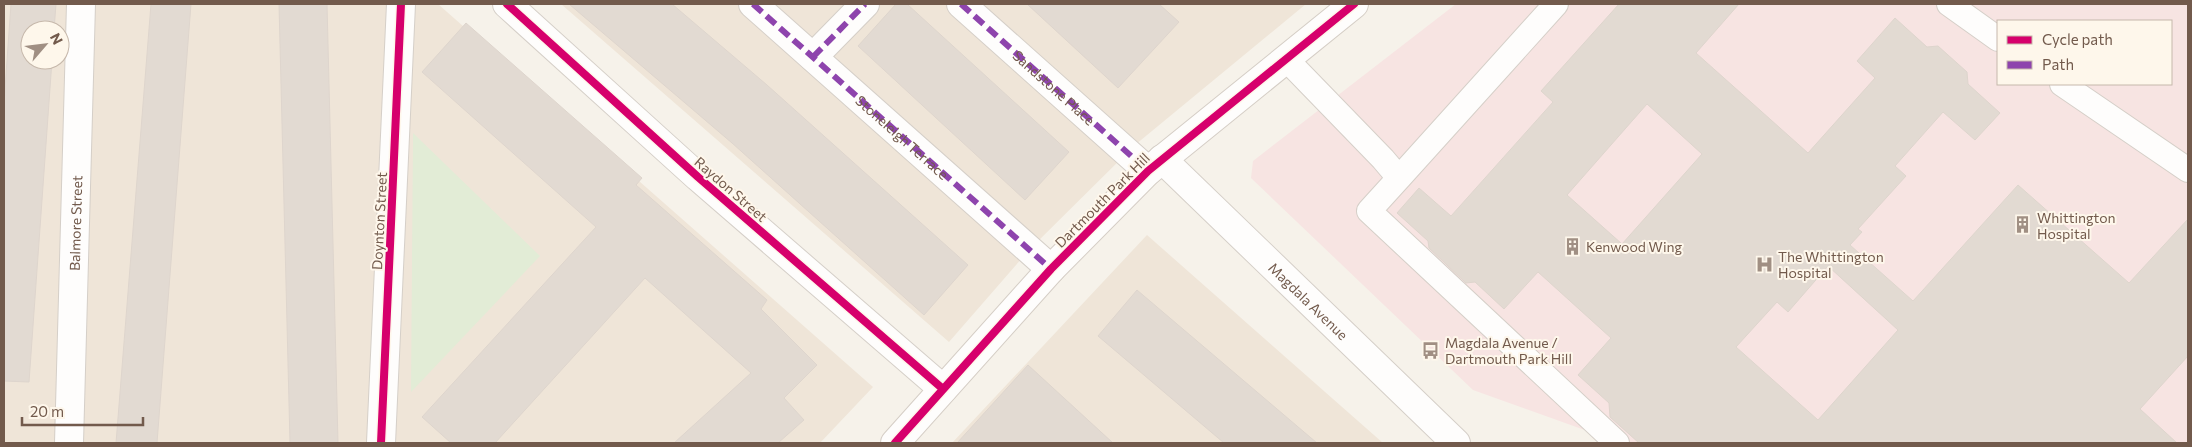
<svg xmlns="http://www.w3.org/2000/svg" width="2192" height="447" viewBox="0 0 2192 447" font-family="Commissioner,sans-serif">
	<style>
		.residential { fill: #efe5d8; fill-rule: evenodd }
		.medical { fill: #f7e4e2; fill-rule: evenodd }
		.green { fill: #e2ecd6 }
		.building { fill: #e2dad2; stroke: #ded5cd; fill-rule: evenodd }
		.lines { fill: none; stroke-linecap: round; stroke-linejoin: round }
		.lane-casing { stroke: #d5cfc8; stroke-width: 26 }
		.street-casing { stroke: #d5cfc8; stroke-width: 30 }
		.secondary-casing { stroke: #d5cec6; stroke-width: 30 }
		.lane { stroke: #fefdfc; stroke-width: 24 }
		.street { stroke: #fefdfc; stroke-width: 28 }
		.secondary { stroke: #fefdfc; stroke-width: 28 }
		.quiet { stroke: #8e44ad; stroke-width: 6; stroke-dasharray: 12 6; stroke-linecap: butt }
		.cycleway-casing { stroke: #fef7eb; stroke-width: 11 }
		.cycleway { stroke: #d6006c; stroke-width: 8 }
		.labels { text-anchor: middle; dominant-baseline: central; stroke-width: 4; stroke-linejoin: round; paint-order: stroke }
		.street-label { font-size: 14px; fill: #725a4c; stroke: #fef7eb }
		.poi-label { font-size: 14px; fill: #725a4c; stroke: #fef7eb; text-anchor: start }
	</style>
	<rect width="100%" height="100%" fill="#f6f2ea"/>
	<path class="residential" d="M4,4H438L873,387L820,443H4ZM30,30H60V60H30Z
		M561,4H1306L1135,145L1030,249L949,342Z
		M1147,235L1383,443H952Z"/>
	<path class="medical" d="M1456,4H2188V443H1621L1473,390L1251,178L1253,161ZM1998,21H2171V84H1998Z"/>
	<path class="green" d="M413,133L540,256L411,392Z"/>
	<path class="building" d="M11,4H56L54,30H30V60H52L29,382L4,381V103Z
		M151,4H191L157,443H116Z
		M279,4H327L338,443H290Z
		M569,4H672L767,85L968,265L924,315L732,143Z
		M896,4H907L1069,152L1025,200L858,46Z
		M1027,4H1159L1179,22L1118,88Z
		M1619,4H1739L1696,53L1808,153L1875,78L1857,61L1895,18L1927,47L1938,46L1967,72L1968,84L2000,113L1975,140L1943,112L1895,166L1906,176L1858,229L1862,232L1850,245L1913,301L2018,185L2129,283L2188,219V356L2140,409L2177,443H1639L1610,417L1609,403L1578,375L1611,338L1538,272L1504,309L1475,282L1466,283L1429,248L1428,241L1397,213L1419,188L1451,216L1553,102L1541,91ZM1647,104L1702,154L1622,244L1567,195ZM1828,266L1898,330L1818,420L1736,347L1777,302L1788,312Z
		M466,23L642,178L636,185L767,300L761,309L817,365L784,398L804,420L778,443H674L751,373L645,278L495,443H451L422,417L596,227L422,72Z
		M1137,290L1317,443H1224L1098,336Z
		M1028,365L1113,443H957Z"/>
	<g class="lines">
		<defs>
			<path id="lane" d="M1949,4L1998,39
				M1285,58L1383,159L1399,178L1369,211L1617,443
				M2062,84L2188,170
				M1399,178L1556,4"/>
			<g id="street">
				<path d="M507,4L698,177L943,389"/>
				<path id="s1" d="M753,4L1051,269"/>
				<path id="s2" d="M961,4L1148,171"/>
				<path d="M813,57L865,4"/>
				<path id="s3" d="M1162,159L1456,443"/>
				<path id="s4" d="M69,443L81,4"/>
				<path d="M381,443L401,4"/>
			</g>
			<path id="secondary" d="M895,443L1051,269L1148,171L1354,4"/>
		</defs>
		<use href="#lane" class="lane-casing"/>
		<use href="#street" class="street-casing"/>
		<use href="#secondary" class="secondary-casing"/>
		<use href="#lane" class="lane"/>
		<use href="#street" class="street"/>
		<use href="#secondary" class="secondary"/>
		<path class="quiet" d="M753,4L1051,269
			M961,4L1148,171
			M813,57L865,4"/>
		<defs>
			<path id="cycleway" d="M507,4L698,177L943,389
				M381,443L401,4
				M895,443L1051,269L1148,171L1354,4"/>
		</defs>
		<use href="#cycleway" class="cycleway-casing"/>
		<use href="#cycleway" class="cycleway"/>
	</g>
	<defs>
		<symbol id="building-bare" viewBox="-9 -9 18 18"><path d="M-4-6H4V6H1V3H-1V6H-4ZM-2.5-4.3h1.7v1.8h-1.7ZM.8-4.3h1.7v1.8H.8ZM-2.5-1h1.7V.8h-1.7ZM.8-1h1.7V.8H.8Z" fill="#a08f83" stroke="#fef7eb" stroke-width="2.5" paint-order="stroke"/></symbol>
		<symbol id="hospital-bare" viewBox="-9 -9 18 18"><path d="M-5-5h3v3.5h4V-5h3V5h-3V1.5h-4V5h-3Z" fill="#a08f83" stroke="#fef7eb" stroke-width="2.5" paint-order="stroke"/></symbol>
		<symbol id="bus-bare" viewBox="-9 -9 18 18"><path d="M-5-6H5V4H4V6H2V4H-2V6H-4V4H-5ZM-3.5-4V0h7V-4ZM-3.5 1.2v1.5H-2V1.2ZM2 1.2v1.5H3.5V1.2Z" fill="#a08f83" stroke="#fef7eb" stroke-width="2.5" paint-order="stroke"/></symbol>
	</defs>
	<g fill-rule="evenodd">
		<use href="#building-bare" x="2010" y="212" width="25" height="25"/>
		<use href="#building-bare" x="1560" y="234" width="25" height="25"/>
		<use href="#hospital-bare" x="1752" y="252" width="25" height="25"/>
		<use href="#bus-bare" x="1418" y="338" width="25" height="25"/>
	</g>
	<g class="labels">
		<g class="street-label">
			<text stroke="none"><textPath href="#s2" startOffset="125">Sandstone Place</textPath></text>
			<text stroke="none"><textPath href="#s1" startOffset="200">Stoneleigh Terrace</textPath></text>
			<text transform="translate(731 189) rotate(41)">Raydon Street</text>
			<text transform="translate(1102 200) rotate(-45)">Dartmouth Park Hill</text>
			<text transform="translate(379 221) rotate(-87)">Doynton Street</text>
			<text stroke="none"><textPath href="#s4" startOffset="220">Balmore Street</textPath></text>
			<text stroke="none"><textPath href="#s3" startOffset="204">Magdala Avenue</textPath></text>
		</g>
		<g class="poi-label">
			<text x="2037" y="217">Whittington<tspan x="2037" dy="16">Hospital</tspan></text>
			<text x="1586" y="246">Kenwood Wing</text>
			<text x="1778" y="256">The Whittington<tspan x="1778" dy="16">Hospital</tspan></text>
			<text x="1445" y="342">Magdala Avenue /<tspan x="1445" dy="16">Dartmouth Park Hill</tspan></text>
		</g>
	</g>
	<rect width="2192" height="447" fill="none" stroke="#725a4c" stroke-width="10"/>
	<rect x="1997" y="20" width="175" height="65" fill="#fef7eb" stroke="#c6b8ab"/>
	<rect x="2007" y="36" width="25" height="8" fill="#d6006c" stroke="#c6b8ab"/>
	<text x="2042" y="45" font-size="15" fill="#725a4c">Cycle path</text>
	<rect x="2007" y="61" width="25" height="8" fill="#8e44ad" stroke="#c6b8ab"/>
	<text x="2042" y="70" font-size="15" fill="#725a4c">Path</text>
	<g transform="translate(45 45) rotate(62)"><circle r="24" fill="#fef7eb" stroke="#c6b8ab"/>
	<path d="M0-4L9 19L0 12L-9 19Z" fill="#a08f83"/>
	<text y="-8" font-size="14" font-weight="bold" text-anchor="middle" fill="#725a4c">N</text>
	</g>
	<path d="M22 417v8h121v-8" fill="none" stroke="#725a4c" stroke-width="2.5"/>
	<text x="30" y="417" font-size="15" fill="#725a4c" stroke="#fef7eb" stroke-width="4" paint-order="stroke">20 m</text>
</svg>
